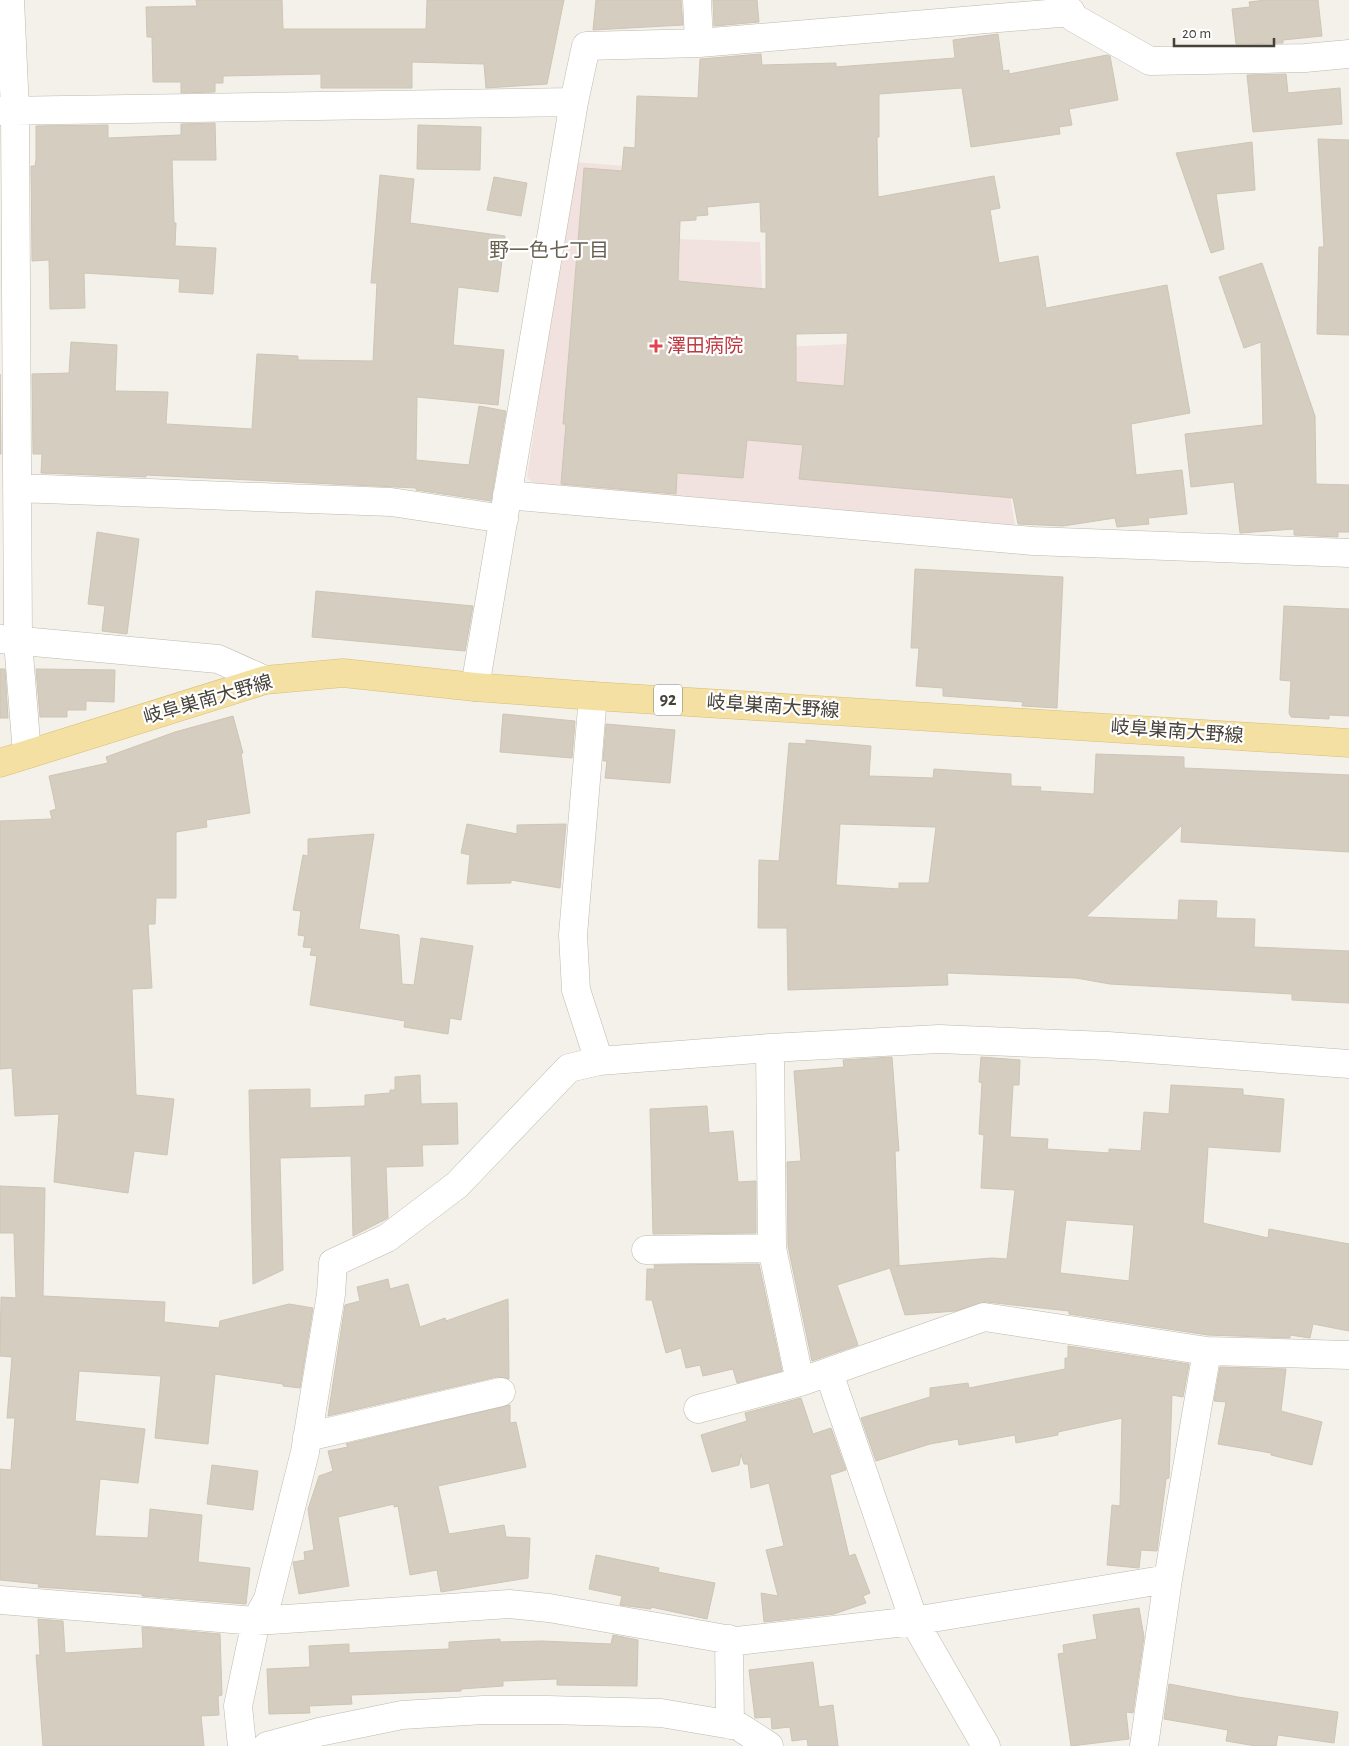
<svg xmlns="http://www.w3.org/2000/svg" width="1349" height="1746" viewBox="0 0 1349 1746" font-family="'Alegreya Sans','Noto Sans JP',sans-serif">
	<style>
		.medical { fill: #f2e2df }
		.building { fill: #d4cdc0; stroke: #cec5b4; fill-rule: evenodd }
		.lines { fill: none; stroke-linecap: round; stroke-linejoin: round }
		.minor-casing { stroke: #beb9ad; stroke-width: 29 }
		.major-casing { stroke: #d8be73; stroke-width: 29 }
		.minor { stroke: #fff; stroke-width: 28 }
		.major { stroke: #f4e0a2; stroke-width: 28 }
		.health-dot { fill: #e0444e; stroke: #fff; stroke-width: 2 }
		.labels { text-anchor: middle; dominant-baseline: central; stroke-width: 4.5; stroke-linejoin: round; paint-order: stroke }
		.shield { fill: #fff; stroke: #7e7a74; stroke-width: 1 }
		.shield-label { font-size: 18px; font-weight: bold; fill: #464139 }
		.health-label { font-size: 19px; fill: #be3a42; stroke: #fff; text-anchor: start }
		.street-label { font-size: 19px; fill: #464139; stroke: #fff }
		.neighbourhood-label { font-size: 20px; fill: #686051; stroke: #fff }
	</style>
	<rect width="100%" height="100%" fill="#f3f1ea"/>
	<path class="medical" d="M573,162L652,168L651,238L760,242L765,348L846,344V327L985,342L1016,531L542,489L527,478Z"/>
	<path class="building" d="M196,0H282L283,29H426L427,0H564L547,84L486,88L484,64L412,62V88H321V74L223,76V83H215V92L181,93V82H153L152,37H147L146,7L197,6Z
		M596,0H681L683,25L593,30Z
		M713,0H757L759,22L714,26Z
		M1266,0H1318L1322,36L1283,40V43L1236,44L1232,9L1250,7L1249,2Z
		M998,34L1003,71L1009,70V74L1107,55L1110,56L1118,100L1069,109L1072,125L1059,127L1060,134L971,147L962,88L879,94V137H877L878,197L994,176L1000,208L990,210L999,263L1038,256L1046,308L1167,285L1190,413L1131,424L1136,475L1182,470L1187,514L1148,518L1149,524L1117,527L1115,518L1063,526L1018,524L1013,498L799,479L803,445L747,440L743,478L677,473L676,494L561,484L566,424H563L584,168L622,171L624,147L635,148L637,96L698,98L700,59L761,54L762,65L836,63V67L955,58L953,40ZM760,202L761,232H766V289L678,281L680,221L696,220V216L708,215L707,207ZM848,333L844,386L796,382V334Z
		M1286,74L1288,93L1340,88L1342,124L1253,132L1247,75Z
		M215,123L216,160H172L174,223H176L175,246L216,248L213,294L179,292L180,279L84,273L85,308L50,309L49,260L32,261L31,166H35L36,160V126L108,125V138L181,135V124Z
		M418,125L481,127L480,170L417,169Z
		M1318,139L1349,140V335L1317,334L1319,247H1324Z
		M1252,142L1255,190L1216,194L1224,249L1211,253L1176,153Z
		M380,175L414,179L410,223L505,236L498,292L458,287L453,345L504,350L498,405L417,397L416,460L469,465L479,406L506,411L491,501L416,490V488L146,475V477L41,473L42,454H33L32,374L69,373L71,342L117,345L115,391L168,392L166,424L252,429L257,354L298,356V360L373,361L377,283H371Z
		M494,177L527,183L521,216L487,210Z
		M1262,263L1315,416L1316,484L1349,485V532H1338V537L1294,535V529L1240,533L1234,482L1191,487L1185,434L1263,425L1261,342L1244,348L1219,277Z
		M0,374L1,454H0Z
		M97,532L139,539L127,634L102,631L105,606L88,604Z
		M915,569L1063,577L1057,708L1022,706L1023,702L943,696V688L916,686L919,648H911Z
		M316,591L473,606L465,651L312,637Z
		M1284,606L1349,609V716L1329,715V719L1291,717L1289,713L1291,681L1280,680Z
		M0,669H5L8,718H0Z
		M36,669L115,670L114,702L86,701V710H67V717H40Z
		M503,714L575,721L572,758L500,752Z
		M233,716L243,753H241L250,813L206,820L207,827L176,832V898H156L155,924H148L152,988L132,989L136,1095L174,1099L167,1155L134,1151L128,1193L54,1182L59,1114L15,1116L12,1068L0,1069V821L52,819L50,811L56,809L49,776L108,763L106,757L175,732Z
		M606,724L675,730L670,783L605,778L607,761H603Z
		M806,740L871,746L869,776L933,778L934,769L1011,774V786L1041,787L1040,791L1094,794L1096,754L1184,757V768L1349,775V852L1181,842L1182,825L1086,917L1178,920L1179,900L1217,901L1216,918L1255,919L1254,947L1349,951V1003L1292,1000V994L1110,984L1076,978L947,973L948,985L788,990L787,928H758L759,860L779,861L789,743L806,744ZM840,824L936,827L929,883H899V889L836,885Z
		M467,824L517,834V825L566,824L560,888L511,880V883L467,884L470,855L461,853Z
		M374,834L359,929L399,935L402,984L414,985L421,938L473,946L461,1020L450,1018L448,1034L404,1027L405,1021L310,1005L317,956L310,955L312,948L303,947L305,936L298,935L301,911L293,910L303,855L308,856V839Z
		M892,1057L899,1151H895L899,1265L896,1266L992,1258L1007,1259L1015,1190L981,1188L984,1135L979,1134L982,1083L979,1082L981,1057L1020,1060L1019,1085H1013L1010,1137L1048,1139L1047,1149L1109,1153V1149L1141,1151L1144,1112L1169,1114L1171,1085L1243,1089V1095L1284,1099L1280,1152L1208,1147L1203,1223L1268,1238L1269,1229L1349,1244V1331L1313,1324L1310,1338L1290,1335V1338L1208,1335L1069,1314V1311L986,1302L955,1311L905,1315L890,1268L837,1285L858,1345L812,1361L788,1246L787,1162L801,1161L794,1071L844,1067L843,1060ZM1066,1220L1134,1225L1129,1281L1060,1273Z
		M420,1075L421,1104L457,1103L458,1144L422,1145L423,1166L386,1167L388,1218L353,1236L351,1156L280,1158L283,1270L253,1284L249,1090L310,1089V1108L365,1106V1095L390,1093V1090H395V1077Z
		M707,1106L709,1133L733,1131L738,1182L756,1181V1233L653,1234L650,1109Z
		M0,1186L45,1188L43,1296L165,1302L164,1322L219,1328L220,1321L289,1304L313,1308L300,1388L283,1386V1384L215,1374L208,1444L155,1438L161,1376L79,1371L75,1421L145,1429L138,1483L100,1479L95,1536L148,1538L150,1509L202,1515L198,1562L250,1568L246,1604L142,1596V1594L38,1587L39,1584L0,1580V1469L11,1470L15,1418H7L12,1357L0,1356L1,1297L16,1298L14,1233H0Z
		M759,1264L782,1371L737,1383L733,1369L703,1376L700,1365L686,1368L681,1348L666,1353L652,1300H646L647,1269H655L654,1265Z
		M388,1279L390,1289L408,1284L420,1327L445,1318L446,1321L508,1299L509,1379L497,1377L328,1416L345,1305L360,1301L357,1287Z
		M1068,1346L1189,1364L1183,1397L1172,1395L1169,1478L1166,1479L1157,1551L1141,1550L1139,1568L1107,1565L1112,1505L1120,1506L1122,1418L1058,1432V1435L1016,1443L1015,1435L959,1445L958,1439L930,1444L876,1461L861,1418L930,1397V1388L968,1383L969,1388L1065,1369V1358H1068Z
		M1220,1367L1286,1369L1281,1411L1322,1422L1312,1465L1271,1455V1453L1218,1444L1226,1402L1214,1401Z
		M801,1398L813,1434L831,1428L846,1470L830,1475L849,1556L855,1554L870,1593L863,1596L866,1603L834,1614L764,1622L761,1593L778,1596L766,1550L784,1546L769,1483L751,1488L748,1464H744L741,1454L739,1465L712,1472L701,1435L747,1421L745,1413Z
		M510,1405V1423L516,1422L526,1467L438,1486L449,1534L504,1525L506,1537L530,1538L528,1578L441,1592L437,1570L410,1575L398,1506L394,1507V1504L338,1517L349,1586L299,1594L293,1562L305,1560L304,1552L314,1550L308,1509L319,1476L333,1471L328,1451L348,1447L346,1444Z
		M212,1465L258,1471L253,1510L207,1504Z
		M596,1555L659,1568L658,1572L715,1583L707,1619L651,1607V1609L620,1605L622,1596L589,1589Z
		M1139,1608L1144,1637L1133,1713L1126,1712L1129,1739L1071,1746L1058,1654L1064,1653L1063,1645L1097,1639L1093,1615Z
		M38,1619L63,1621L65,1653L143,1648L142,1627L220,1634L222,1695L218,1696L219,1715L201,1716L204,1746H43L36,1655H40Z
		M613,1635L638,1640L637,1686L557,1685V1679L503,1681V1686L461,1689V1691L351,1695L352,1704L309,1706L310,1713L269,1714L267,1669L310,1667L309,1646L349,1644V1653L449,1649V1642L500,1639V1642L542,1641L611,1644Z
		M813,1662L819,1707L833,1705L838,1746H808L807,1739L792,1741L790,1727L772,1729L771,1717L755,1718L749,1670Z
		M1169,1684L1238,1697L1338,1712L1334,1743L1278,1735L1276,1746H1256L1226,1741L1228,1730L1164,1719Z"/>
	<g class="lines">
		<defs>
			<path id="minor" d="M10,0L15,110L18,641L27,754
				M697,0L699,43
				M0,111L574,102
				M17,488L391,502L504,519
				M507,495L1033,541L1349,553
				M0,639L218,659L265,680
				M475,687L574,102L586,46L699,43L1071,12L1074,18L1150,61L1305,58L1349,54
				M593,696L573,935L576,990L599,1061
				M770,1048L772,1248L800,1382
				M646,1250L772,1248
				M829,1373L914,1621L986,1746
				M698,1409L800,1382L984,1317L1207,1351L1349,1355
				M307,1437L501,1392
				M0,1600L256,1621L509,1604L549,1608L737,1641L914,1621L1168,1579
				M729,1639L730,1725
				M242,1746L238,1706L256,1621L268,1599L305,1452L331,1294L333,1263L387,1238L457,1185L569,1068L599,1061L770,1048L939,1039L1108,1046L1349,1064
				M267,1746L319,1732L402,1715L483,1710H548L661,1713L738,1726L769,1746
				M1144,1746L1168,1579L1207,1351"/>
			<path id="major" d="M0,763L265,680L343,673L475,687L593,696L1349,743"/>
		</defs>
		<use href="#minor" class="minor-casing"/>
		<use href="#major" class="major-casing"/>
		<use href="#minor" class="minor"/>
		<use href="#major" class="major"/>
	</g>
	<path class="health-dot" d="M653.5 338.5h5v5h5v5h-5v5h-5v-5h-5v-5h5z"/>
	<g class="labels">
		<rect class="shield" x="654" y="684.5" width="28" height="31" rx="4"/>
		<g class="shield-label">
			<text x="668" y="700">92</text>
		</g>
		<g class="health-label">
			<text x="667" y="346">澤田病院</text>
		</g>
		<g class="street-label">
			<text transform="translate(208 700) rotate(-16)">岐阜巣南大野線</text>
			<text transform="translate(773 707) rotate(4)">岐阜巣南大野線</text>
			<text transform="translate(1177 732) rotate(4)">岐阜巣南大野線</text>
		</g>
		<g class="neighbourhood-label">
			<text x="549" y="251">野一色七丁目</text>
		</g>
	</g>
	<path d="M1174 38v8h100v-8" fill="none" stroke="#464139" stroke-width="2.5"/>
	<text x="1182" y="38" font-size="15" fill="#464139" stroke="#ffffff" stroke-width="4" paint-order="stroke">20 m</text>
</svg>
